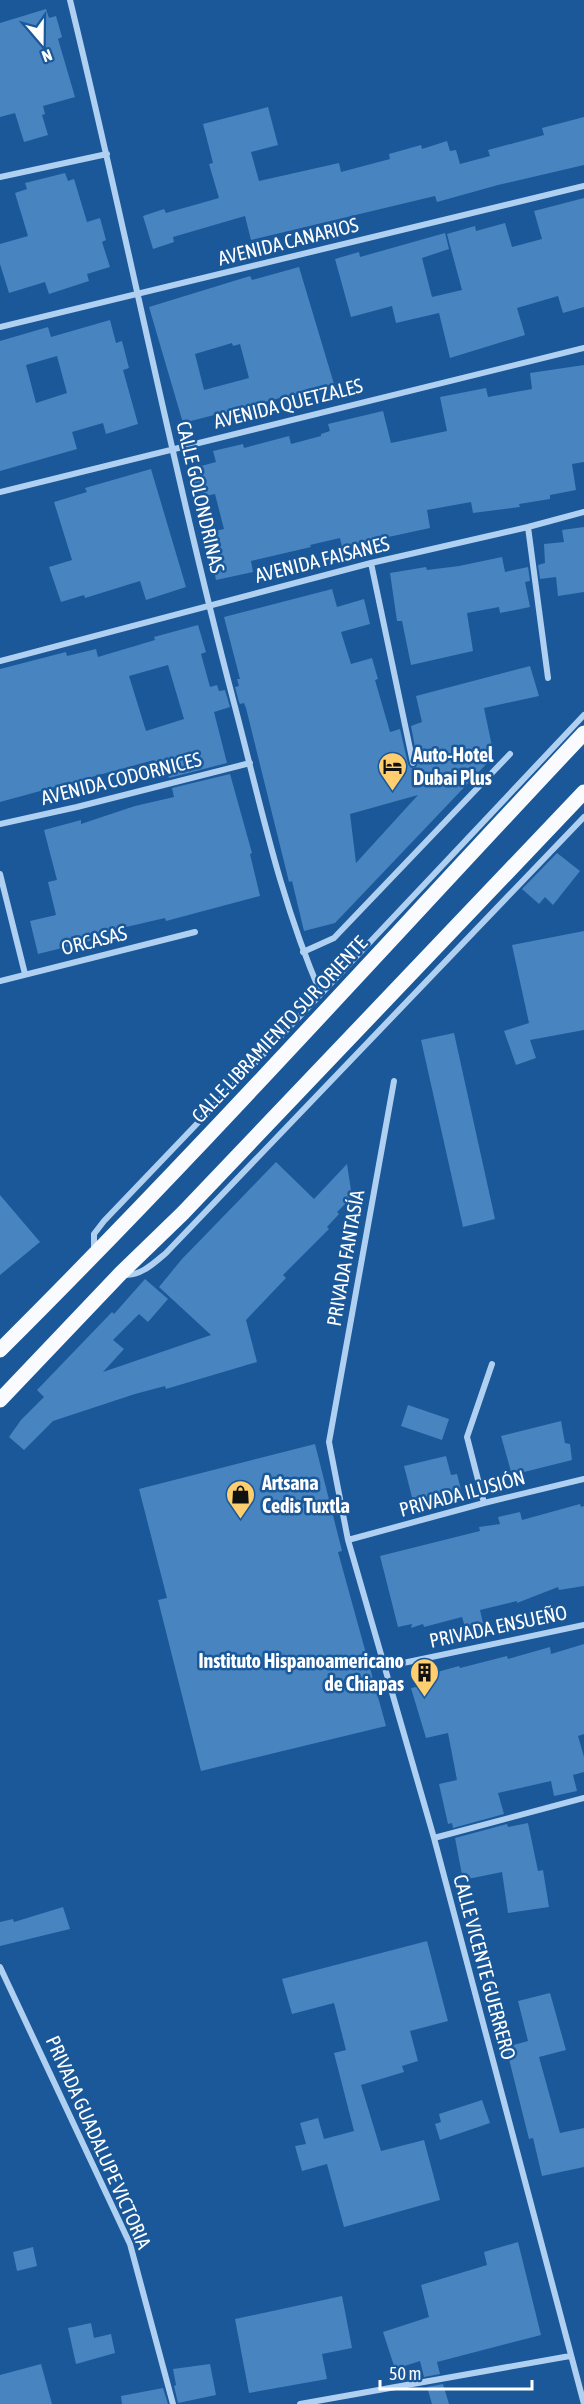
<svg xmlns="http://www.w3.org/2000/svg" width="584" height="2404" viewBox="0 0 584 2404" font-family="'Asap Condensed',sans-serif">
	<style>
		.building { fill: #4784c0; fill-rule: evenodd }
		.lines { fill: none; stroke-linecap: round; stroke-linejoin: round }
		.street { stroke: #afd0f1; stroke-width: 6 }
		.primary { stroke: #f9fbff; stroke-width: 15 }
		.labels { text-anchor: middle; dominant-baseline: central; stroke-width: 5; stroke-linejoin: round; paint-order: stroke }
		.street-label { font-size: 20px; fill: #fff; stroke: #1a5899 }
		.poi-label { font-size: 20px; font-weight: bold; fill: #fff; stroke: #1a5899; text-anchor: start }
	</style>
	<rect width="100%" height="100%" fill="#1a5899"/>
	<path class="building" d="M46,9L49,18L56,16L62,37L58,39L75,97L43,106L45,114L42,115L48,135L24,142L15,113L0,117V23Z
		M268,107L278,145L251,152L259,181L339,163L341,172L390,159L389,154L421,145L422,149L447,141L450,151L456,150L460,164L490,156L488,150L544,135L542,128L584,117V165L498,185L437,202L435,196L251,240L245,216L173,237L174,242L153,249L143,216L164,209L166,213L219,198L209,164L213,163L203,124Z
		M65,173L68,181L74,179L87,222L100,218L106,240L102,242L110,267L87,274L89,281L49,294L45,282L9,293L0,264V244L28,236L15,193L27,189L25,183Z
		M584,198V307L563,313L558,296L517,308L525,335L450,358L439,313L396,323L392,306L351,317L335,259L359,252L360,257L445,233L449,249L422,258L432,297L462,290L447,234L475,226L476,231L505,223L512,247L542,239L534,211Z
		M299,267L334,384L183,423L149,307L250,276L252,280ZM232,343L233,346L240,344L249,378L204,390L195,354Z
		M110,320L116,343L122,341L129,368L123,370L138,424L106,434L103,423L72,432L77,449L0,471V341L48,327L51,337ZM57,356L67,393L36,403L26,365Z
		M584,365V462L572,464L576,490L550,495V499L519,504L520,507L473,513L471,502L427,510L430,528L342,547L340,538L310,545L311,547L251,561L253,572L216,580L206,533L224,529L215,494L197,498L190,469L216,462L213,451L243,444L244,448L289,436L291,444L321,436V434L330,431L328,424L383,411L391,443L447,431L440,397L486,388L488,397L532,389L530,373Z
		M151,469L186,587L146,600L140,581L85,598L84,595L61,602L49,567L72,560L54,502L87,492L85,488Z
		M584,527V592L558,596L556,577L540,579L538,565L545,563L544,544L564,542L562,530Z
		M502,557L505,572L528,567L530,581L525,582L530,607L500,613L499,607L467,613L473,651L411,665L402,621H397L390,573L426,567L427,570L459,566Z
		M332,589L337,607L364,599L370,624L341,632L351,664L372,658L378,679L375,680L390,732L400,729L408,764L411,768L416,767L418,763L411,726L422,722L416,696L530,666L539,696L484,708L494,756L335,923L304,931L292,881L289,882L246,708L244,703L240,704L239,702L235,687L239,686L237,679H240L224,617ZM418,795L356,863L350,814Z
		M198,625L206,652L201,654L210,687L217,685L219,691L225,690L230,707L214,712L227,763L169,778L164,760L155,763L154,760L0,802V669L66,652L67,656L96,649L98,657L155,640L154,637ZM168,665L184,719L146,731L129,676Z
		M230,774L252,853L250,854L260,896L166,921L165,918L109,931L110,936L38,954L30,921L56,915L48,882L57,880L44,830L81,820V824L135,806L174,797L172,788Z
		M557,853L580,871L553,905L545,897L539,904L522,889Z
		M584,931V1030L530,1040L536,1058L516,1065L504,1031L529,1023L512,945Z
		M454,1033L495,1219L463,1227L421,1040Z
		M276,1162L314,1199L347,1164L352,1197L337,1212L339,1214L327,1227L329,1229L283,1275L286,1278L246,1320L257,1362L166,1389L165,1386L135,1394L53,1421L24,1450L9,1437L21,1420L44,1397L37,1390L112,1312L114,1314L145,1279L168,1299L148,1322L139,1314L113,1340L124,1349L103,1372L211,1335L159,1287L182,1259Z
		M0,1195L40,1242L0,1275Z
		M408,1405L449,1419L442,1440L401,1426Z
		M561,1421L565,1443L570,1444L572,1460L512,1475L501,1436Z
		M315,1444L342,1551L338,1552L386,1726L201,1771L158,1600L167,1598L139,1489Z
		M446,1456L451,1475L457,1474L462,1494L414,1505L404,1466Z
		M580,1504L581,1507L584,1506V1586L559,1590L558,1587L517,1603V1601L480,1610L483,1623L465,1627L462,1617L424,1627L423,1624L411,1628L412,1624L398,1627L380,1556L480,1531L479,1527L500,1524L498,1517L520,1512L522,1520Z
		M584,1644V1734L578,1736L584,1757V1772L573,1775L577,1791L554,1796L551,1781L498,1793L504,1814L453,1828L452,1823L448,1824L439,1784L457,1780L448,1733L426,1738L411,1688L426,1685L424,1681L431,1679L430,1674L459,1666L460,1668L507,1656L508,1659L550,1647L551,1654Z
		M528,1823L538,1871L543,1870L549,1907L508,1913L502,1872L463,1880L455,1838L507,1824L508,1827Z
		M63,1907L70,1929L0,1946V1922L13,1919L14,1922Z
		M427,1941L448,2021L410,2031L418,2061L402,2066L404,2072L361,2085L381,2151L424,2140L440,2200L344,2227L327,2164L302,2171L295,2146L306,2144L300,2123L318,2118L324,2139L354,2131L334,2053L346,2050L334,2003L292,2014L282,1979Z
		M550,1993L566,2050L539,2057L560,2133L584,2128V2167L542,2176L533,2138L529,2139L506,2047L528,2041L518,2001Z
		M482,2100L490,2123L440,2140L435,2124L441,2122L439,2114Z
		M518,2242L541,2335L437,2362L440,2374L424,2377L420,2361L395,2369L383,2332L429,2317L421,2285L487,2265L484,2252Z
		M33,2247L37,2266L17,2271L13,2252Z
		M342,2296L352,2348L322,2354L327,2379L249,2393L235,2319Z
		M91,2323L94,2338L111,2334L115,2353L76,2364L68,2328Z
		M41,2364L52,2404H0V2375Z
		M210,2364L216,2395L178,2403L174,2386L176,2385L173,2369Z
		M443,2384L449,2404H432L427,2387Z
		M163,2388L168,2404H122L121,2396Z"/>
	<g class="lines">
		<path class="street" d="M70,0C127,234 173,470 234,703C260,802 280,900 321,994
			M0,177L107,154
			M0,327L584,186
			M0,492L584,348
			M528,527L548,678
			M371,563L413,763
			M0,661L371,563L528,527L584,512
			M0,824L77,807L250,763
			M0,874L25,974
			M303,952L334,938L510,754
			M0,981L195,932
			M394,1081L329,1442L348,1540L434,1838L584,2404
			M94,1251V1234L104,1221L321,994L584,715
			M124,1275C141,1276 154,1263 166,1253L584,817
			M484,1503L467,1437L492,1364
			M348,1540L484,1503L584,1479
			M384,1667L584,1625
			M434,1838L584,1798
			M0,1967L130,2244L173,2404
			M300,2404L570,2356"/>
		<path class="primary" d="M0,1350C201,1150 390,939 584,733
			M0,1400L120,1274L183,1213L584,792"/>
	</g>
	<defs>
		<symbol id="hotel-pin" viewBox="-11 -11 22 30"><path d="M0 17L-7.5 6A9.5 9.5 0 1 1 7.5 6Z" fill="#ffce6f" stroke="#1a5899"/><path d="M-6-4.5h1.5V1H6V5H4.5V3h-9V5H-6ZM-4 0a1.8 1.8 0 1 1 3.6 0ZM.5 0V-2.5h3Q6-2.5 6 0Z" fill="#111"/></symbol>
		<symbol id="shop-pin" viewBox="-11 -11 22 30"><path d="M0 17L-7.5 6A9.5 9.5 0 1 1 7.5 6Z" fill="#ffce6f" stroke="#1a5899"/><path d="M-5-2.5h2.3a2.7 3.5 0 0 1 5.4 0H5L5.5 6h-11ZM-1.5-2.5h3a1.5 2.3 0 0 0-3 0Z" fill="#111"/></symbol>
		<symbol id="building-pin" viewBox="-11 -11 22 30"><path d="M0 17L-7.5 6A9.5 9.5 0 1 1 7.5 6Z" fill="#ffce6f" stroke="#1a5899"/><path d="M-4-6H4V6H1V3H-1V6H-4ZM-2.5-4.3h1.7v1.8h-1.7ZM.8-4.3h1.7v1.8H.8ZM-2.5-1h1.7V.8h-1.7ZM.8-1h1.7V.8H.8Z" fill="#111"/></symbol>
	</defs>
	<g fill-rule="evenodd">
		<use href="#hotel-pin" x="376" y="750" width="33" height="45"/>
		<use href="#shop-pin" x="224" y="1478" width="33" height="45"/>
		<use href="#building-pin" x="408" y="1656" width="33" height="45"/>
	</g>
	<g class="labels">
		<g class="street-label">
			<text transform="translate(288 241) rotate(-14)">AVENIDA CANARIOS</text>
			<text transform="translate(288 403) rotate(-14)">AVENIDA QUETZALES</text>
			<text transform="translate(201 497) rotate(77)">CALLE GOLONDRINAS</text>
			<text transform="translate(322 559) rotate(-14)">AVENIDA FAISANES</text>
			<text transform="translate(121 778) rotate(-14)">AVENIDA CODORNICES</text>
			<text transform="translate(94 940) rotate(-14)">ORCASAS</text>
			<text transform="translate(279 1029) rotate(-47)">CALLE LIBRAMIENTO SUR ORIENTE</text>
			<text transform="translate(345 1258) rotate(-80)">PRIVADA FANTASÍA</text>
			<text transform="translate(462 1493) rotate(-15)">PRIVADA ILUSIÓN</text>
			<text transform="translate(498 1626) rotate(-12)">PRIVADA ENSUEÑO</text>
			<text transform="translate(485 1967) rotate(75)">CALLE VICENTE GUERRERO</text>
			<text transform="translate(99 2142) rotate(66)">PRIVADA GUADALUPE VICTORIA</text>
		</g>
		<g class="poi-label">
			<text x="413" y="754">Auto-Hotel<tspan x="413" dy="23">Dubai Plus</tspan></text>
			<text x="262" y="1482">Artsana<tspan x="262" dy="23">Cedis Tuxtla</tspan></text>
			<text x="404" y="1660" text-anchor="end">Instituto Hispanoamericano<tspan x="404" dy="23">de Chiapas</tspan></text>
		</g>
	</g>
	<g transform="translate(42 42) rotate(160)" stroke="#1a5899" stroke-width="4.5" paint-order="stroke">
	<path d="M0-4.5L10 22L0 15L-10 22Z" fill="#ffffff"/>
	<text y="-9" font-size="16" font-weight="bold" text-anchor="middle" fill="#ffffff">N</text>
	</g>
	<path d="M380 2380v9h152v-9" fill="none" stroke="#ffffff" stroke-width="3"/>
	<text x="389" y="2380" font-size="18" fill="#ffffff" stroke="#1a5899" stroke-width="4.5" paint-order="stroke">50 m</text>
</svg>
